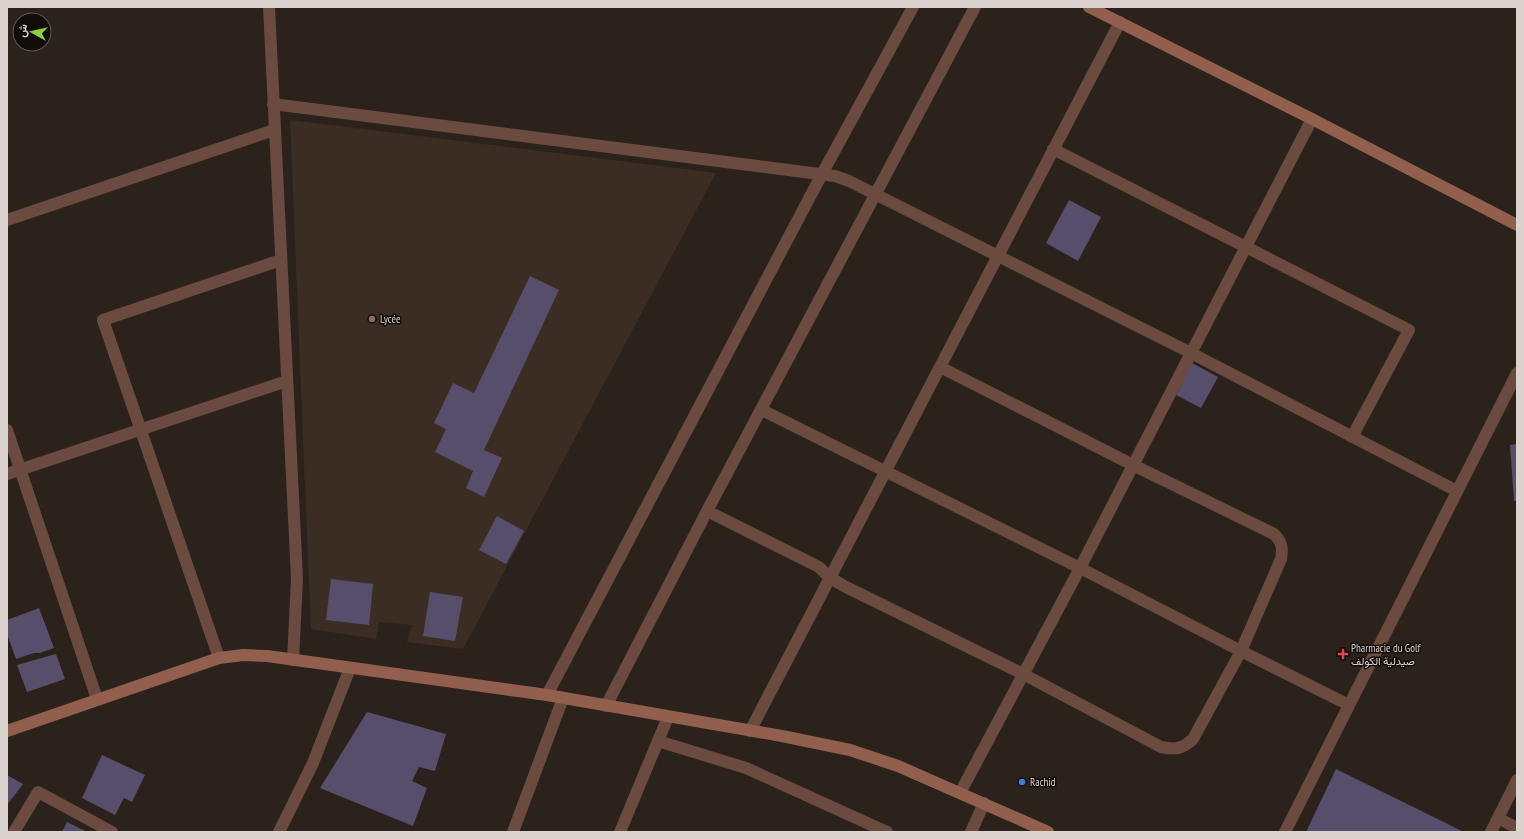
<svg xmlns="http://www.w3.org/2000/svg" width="1524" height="839" viewBox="0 0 1524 839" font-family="'PT Sans Narrow',Vazirmatn,sans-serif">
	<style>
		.built { fill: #3b2d24 }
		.building { fill: #574e6b }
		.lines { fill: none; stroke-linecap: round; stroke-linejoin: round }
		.lane { stroke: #6b4a3f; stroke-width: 12 }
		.street { stroke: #6b4a3f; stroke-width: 12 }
		.secondary { stroke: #925e4d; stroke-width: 12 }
		.education-dot { fill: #8d6e63; stroke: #110c0a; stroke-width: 1.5 }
		.health-dot { fill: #e0444e; stroke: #110c0a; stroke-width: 1.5 }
		.shop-dot { fill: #3f7fe0; stroke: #110c0a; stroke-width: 1.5 }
		.labels { text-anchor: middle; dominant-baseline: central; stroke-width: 3; stroke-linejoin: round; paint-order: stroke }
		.poi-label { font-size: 11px; fill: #dad3cf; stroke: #110c0a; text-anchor: start }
	</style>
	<rect width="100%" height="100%" fill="#2b221c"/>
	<path class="built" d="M290,120L716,173L463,649L407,642L412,625L379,622L376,639L311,629Z"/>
	<path class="building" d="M1069,200L1101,217L1078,261L1046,243Z
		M530,276L559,290L484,450L502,458L484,497L466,488L473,471L435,452L446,429L434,423L453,383L474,393Z
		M1192,363L1218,377L1201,408L1176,395Z
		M1517,444V501H1514L1510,445Z
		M497,516L524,531L506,564L479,550Z
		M331,579L373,584L369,625L326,620Z
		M430,592L463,597L455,641L423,636Z
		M39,608L54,648L40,653H34L16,659L7,634V620Z
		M56,654L65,679L27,692L17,665Z
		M367,712L446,734L435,771L419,767L412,781L427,788L413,826L320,788Z
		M102,755L145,775L132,802L124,798L115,815L82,798Z
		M1336,769L1462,831L1461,832H1306Z
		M7,775L23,784L7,805Z
		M67,822L87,832H62Z"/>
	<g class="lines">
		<path class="lane" d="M1053,149L1409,330L1352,437
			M707,511L819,567L829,577L844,586L1023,674L1161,747C1176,750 1182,749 1193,739L1241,651L1281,559C1283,548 1282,542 1274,534L1133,465L940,367
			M219,658L103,320L281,260
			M750,731L1120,22
			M658,741L746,768L887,832
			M960,793L1080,568L1312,119
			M1498,818L1517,828
			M14,832L38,792L112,832
			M279,832L313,763L350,668
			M513,832L563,698
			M620,832L668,717
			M971,832L984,803"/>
		<path class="street" d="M269,7L297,579L293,660
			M273,104L835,176L849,181L1191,353L1457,491
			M7,220L274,130
			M762,410L1080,568L1241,651L1349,705
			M7,430L97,699
			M7,474L287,381
			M547,695L822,174L913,7
			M606,706L707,511L975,7
			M1285,832L1517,373
			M1491,832L1517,780"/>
		<path class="secondary" d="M1089,7L1312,119L1517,225
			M7,731L219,658L243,655L267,656L547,695L782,736L850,750L898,766L1048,832"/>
	</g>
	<circle class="education-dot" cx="372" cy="319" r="4"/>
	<path class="health-dot" d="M1341 648h4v4h4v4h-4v4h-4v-4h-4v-4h4z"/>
	<circle class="shop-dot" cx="1022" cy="782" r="4"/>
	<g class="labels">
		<g class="poi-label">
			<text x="380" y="319">Lycée</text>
			<text x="1351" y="648">Pharmacie du Golf<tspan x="1351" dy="13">صيدلية الكولف</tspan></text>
			<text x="1030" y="782">Rachid</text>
		</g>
	</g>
	<rect width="1524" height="839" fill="none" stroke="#dad3cf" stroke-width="16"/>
	<g transform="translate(32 32) rotate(278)"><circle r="19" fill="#110c0a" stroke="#615c59"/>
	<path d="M0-3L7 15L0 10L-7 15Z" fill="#8fcd42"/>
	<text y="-6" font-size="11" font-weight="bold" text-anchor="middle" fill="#dad3cf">ش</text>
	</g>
</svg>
